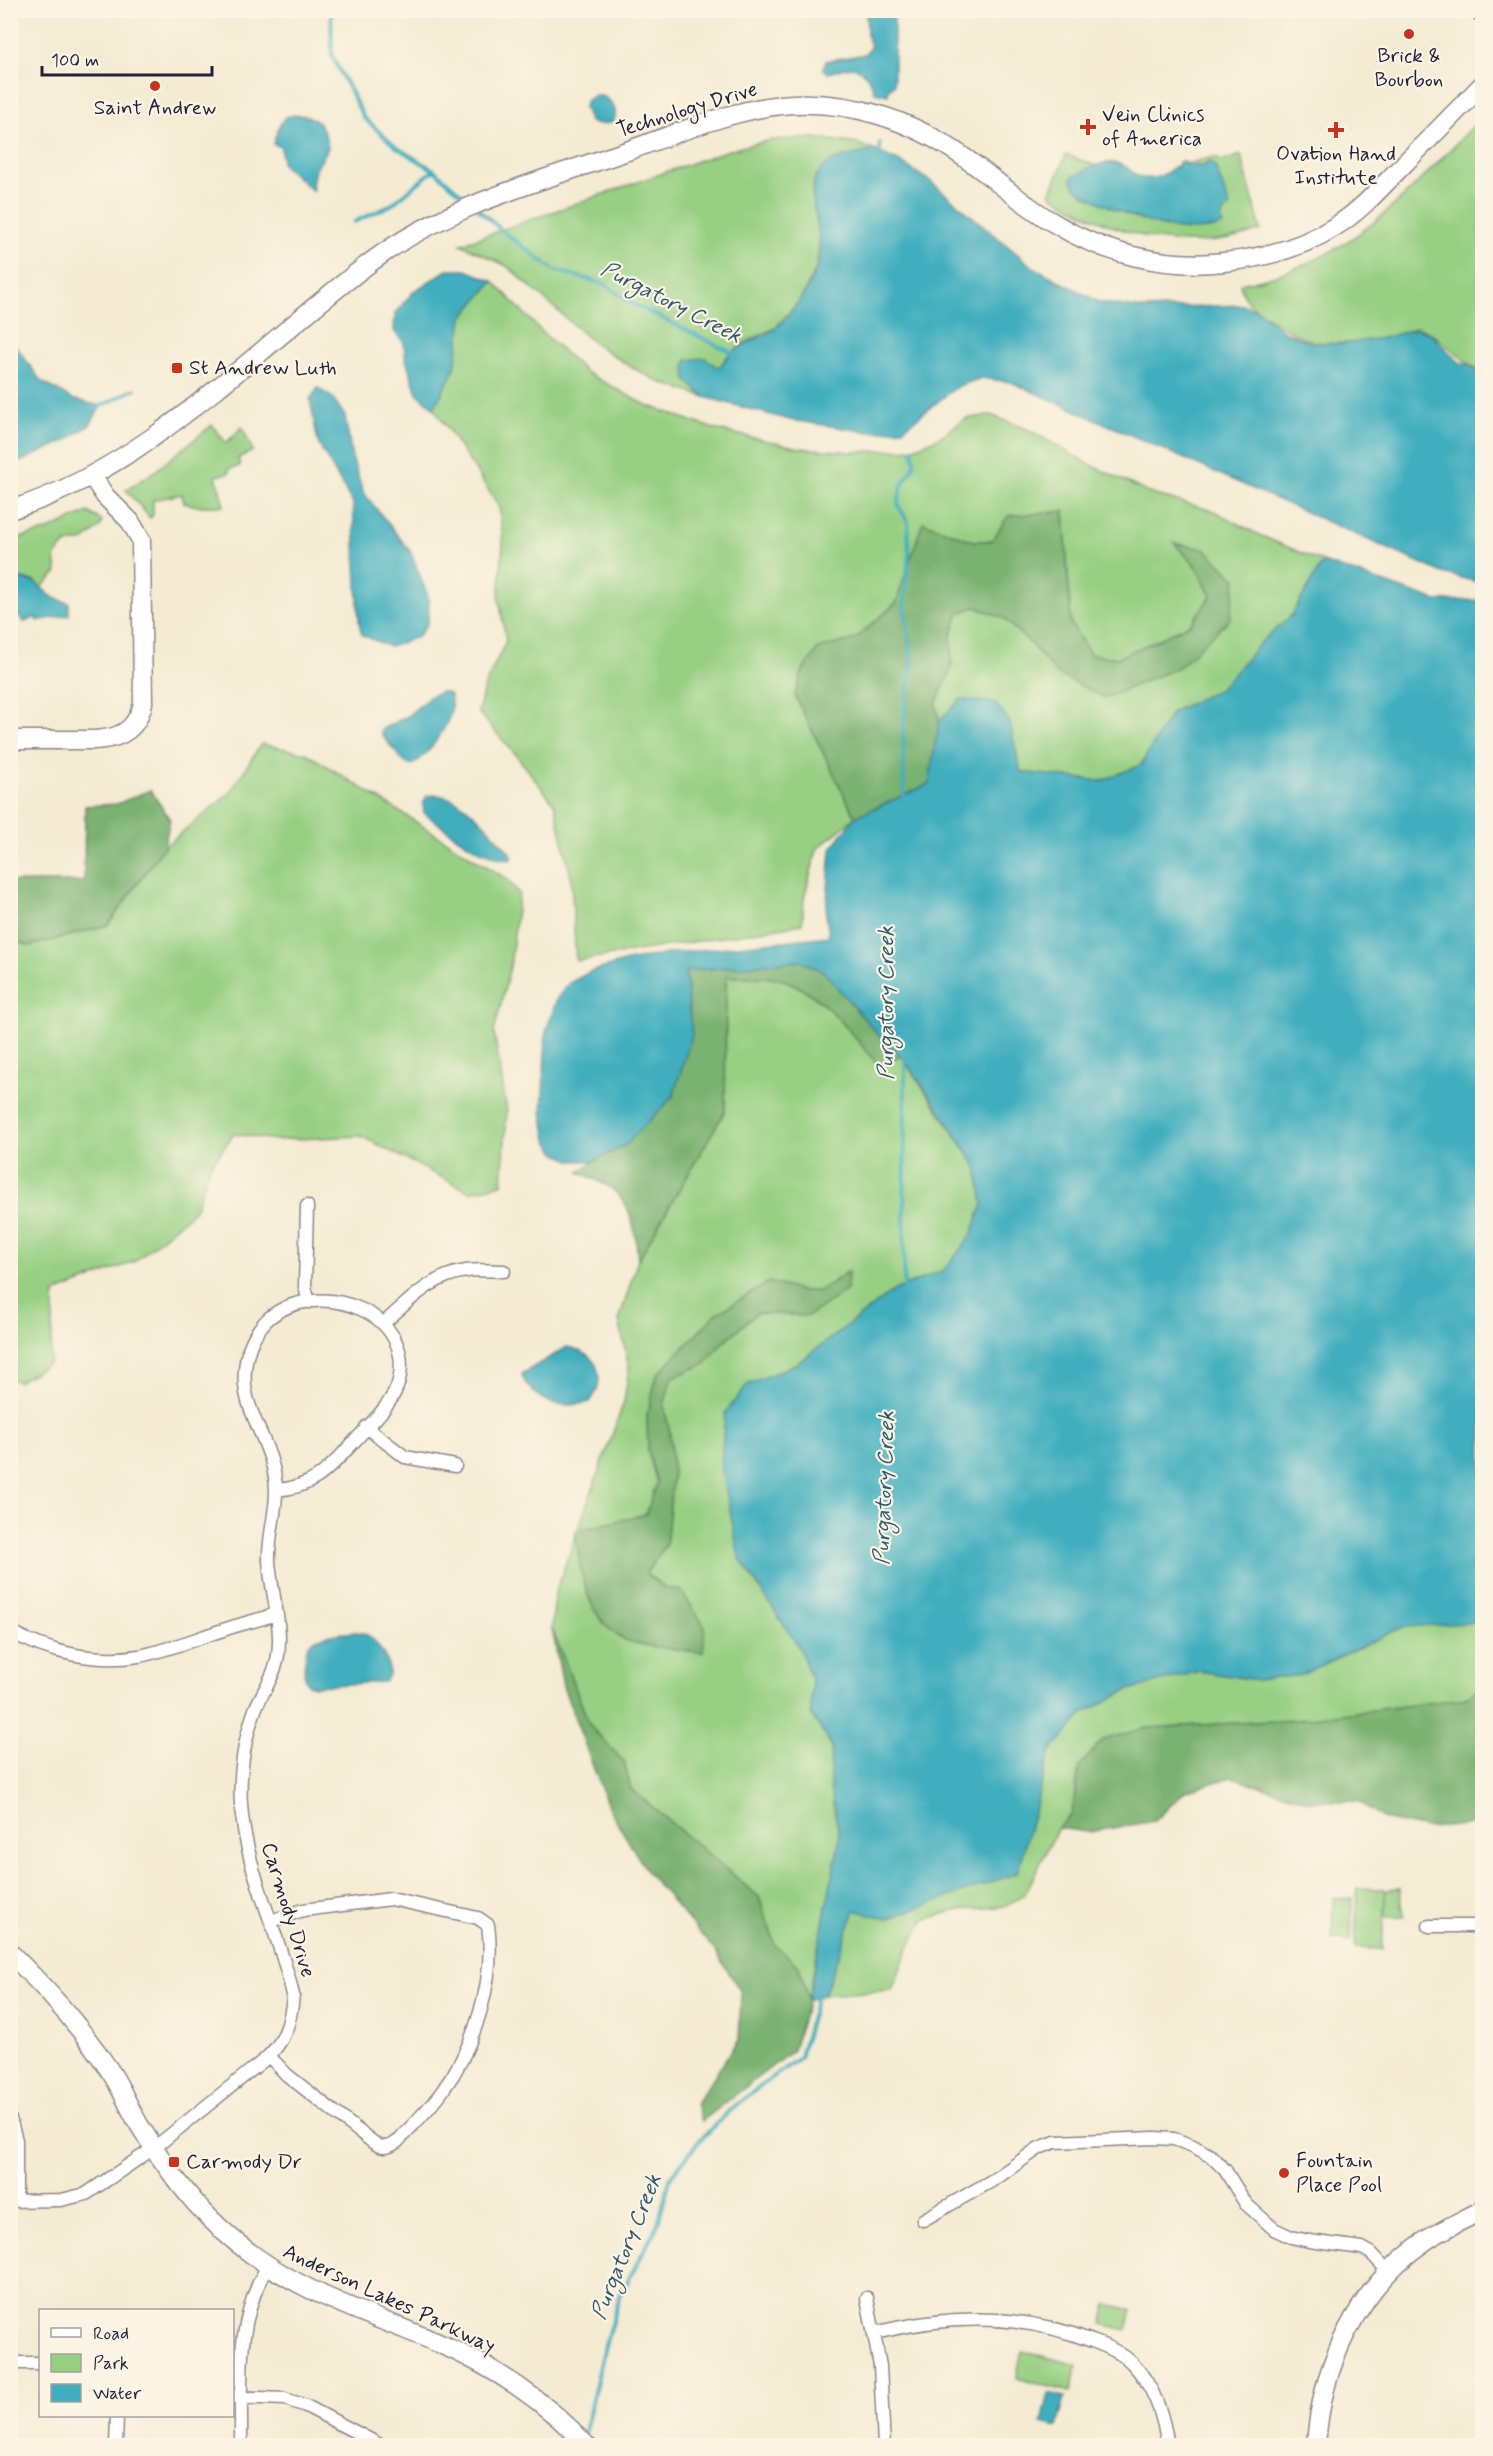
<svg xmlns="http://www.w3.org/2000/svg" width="1493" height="2456" viewBox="0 0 1493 2456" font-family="Mynerve,sans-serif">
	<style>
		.green { fill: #98d083; stroke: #5d795f; stroke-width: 1.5; fill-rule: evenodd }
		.forest { fill: #7ab271; stroke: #4e6a56; stroke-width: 1.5 }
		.water { fill: #40aebe; stroke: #31687c; stroke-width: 1.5 }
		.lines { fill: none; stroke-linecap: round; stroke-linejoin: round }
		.stream { stroke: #40aebe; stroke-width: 4 }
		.street-casing { stroke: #8c8687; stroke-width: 15 }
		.secondary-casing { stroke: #8c8687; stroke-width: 21 }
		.street { stroke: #fff; stroke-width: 12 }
		.secondary { stroke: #fff; stroke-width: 18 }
		.tram { stroke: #22223b; stroke-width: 1.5 }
		.poi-dot { fill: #c8321e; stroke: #fcf5e5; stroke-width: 2 }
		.labels { text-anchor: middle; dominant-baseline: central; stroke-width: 4.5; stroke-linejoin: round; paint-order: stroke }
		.poi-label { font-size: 21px; fill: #22223b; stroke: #fcf5e5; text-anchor: start }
		.street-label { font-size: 21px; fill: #22223b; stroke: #fcf5e5 }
		.water-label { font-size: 22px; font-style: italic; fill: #2e5a6f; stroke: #fcf5e5 }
	</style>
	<rect width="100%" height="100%" fill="#fcf5e5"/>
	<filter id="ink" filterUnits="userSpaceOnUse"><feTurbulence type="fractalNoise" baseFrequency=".0167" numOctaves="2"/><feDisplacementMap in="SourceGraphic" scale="12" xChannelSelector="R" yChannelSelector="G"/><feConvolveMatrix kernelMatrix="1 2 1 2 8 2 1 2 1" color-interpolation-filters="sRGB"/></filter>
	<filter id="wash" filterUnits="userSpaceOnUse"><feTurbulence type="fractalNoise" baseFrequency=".008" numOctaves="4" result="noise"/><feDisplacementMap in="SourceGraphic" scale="24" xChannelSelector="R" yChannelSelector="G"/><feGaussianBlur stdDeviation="1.35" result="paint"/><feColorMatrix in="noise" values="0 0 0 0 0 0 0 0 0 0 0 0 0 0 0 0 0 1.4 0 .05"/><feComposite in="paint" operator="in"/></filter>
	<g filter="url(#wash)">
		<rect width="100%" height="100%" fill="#f5ebd3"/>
		<path class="green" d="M1482,117V372C1459,360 1442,336 1417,327C1395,338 1337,348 1313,341C1296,336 1282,327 1268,317C1251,305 1246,305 1240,284C1353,263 1406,194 1482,117Z
			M814,138L859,144L874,150L827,164L812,194L820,239L816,268L800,300L775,328L746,342L727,356L719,368L686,380L705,397L659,382L628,365L594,343L507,266L461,244L729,150L771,140Z
			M1066,155L1094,165L1121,164L1138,177L1153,179L1166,174L1174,167L1213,157L1223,161L1241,155L1261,230C1186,258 1115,235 1050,194Z
			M493,281L542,332L587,373L646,405L717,430L800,448L852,452L912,449L938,438L965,419L991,415L1027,429L1089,464L1151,494L1214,511L1257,534L1323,562L1292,615L1220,689L1172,712L1141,765L1101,781L1020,772L1009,721L961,699L939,721L936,704L952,667L951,636L959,613L975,607L1002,617L1029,642L1057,674L1179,667L1236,579L1175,544L1195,565L1211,596L1191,623L1162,638L1117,658L1089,654L1071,624L1064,511L993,541H973L923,522L896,603L855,639L818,650L803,670L795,696L855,817L817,849L804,898L802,924L576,961L571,877L555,805L516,755L478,712L485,685L506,641L499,598L503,543L499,506L434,408L455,368L462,318Z
			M212,425L226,443L242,427L253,451L238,458L240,466L229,469V473L216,476L224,506H198L184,503L182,494L153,500V515L150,518L126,490L154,472Z
			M88,512L102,521L100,527L82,542C69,541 60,545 55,558L57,572L41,588L34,581L11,577V540L46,531Z
			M261,744L306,753L507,879L519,893L510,967L494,1032L507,1111L502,1184L470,1192L361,1136L276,1140L234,1134L210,1166L195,1210L135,1261L55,1293L50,1363L18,1382L11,1379L10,940L30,946L108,925L164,847L230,793Z
			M726,977C742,977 768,975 783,980C821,992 852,1034 877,1064L901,1056L977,1167L983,1204L971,1236L944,1270L895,1290L796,1364L747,1385L739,1557L800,1649L812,1681L811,1714L831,1745L830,1789L840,1837L808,2000L799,1967L775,1945L759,1897L631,1789L624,1762L590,1726L552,1629L555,1593L624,1402L629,1368L619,1320L638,1260L725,1111ZM847,1272L808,1316L757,1313L723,1342L705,1364L671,1378L664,1406L670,1433L673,1475L666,1545L646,1573L665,1588L703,1652C687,1651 633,1646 621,1638C584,1615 581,1571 575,1532L646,1514L657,1483L648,1451L647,1415L657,1375L769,1282L801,1291H820Z
			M1480,1621L1482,1622V1686L1467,1698L1296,1720L1146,1728L1079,1767L1072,1814L1058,1828L1025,1894L1006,1906L954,1911L924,1920L908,1949L892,1990L824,1995L854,1910L1017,1873L1050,1752L1085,1712L1128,1690L1199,1671L1257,1680L1301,1675L1403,1627Z
			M1357,1888L1385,1889V1893L1389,1889L1400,1888L1404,1917H1385V1894L1382,1949L1355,1948Z
			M1333,1898L1352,1899L1351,1940L1332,1939Z
			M1107,2304L1132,2310L1127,2330L1102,2324Z
			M1022,2351L1078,2365L1070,2392L1016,2378Z"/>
		<path class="forest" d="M1064,511L1071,624L1090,654L1117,658L1162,638L1192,623L1211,596L1195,565L1174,543L1205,549L1236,579L1230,619L1179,667L1105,698L1057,674L1029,642L1002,617L975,607L959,613L951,636L952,667L936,704L939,721L929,784L855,817L795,696L803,670L818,649L855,639L896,603L923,522L973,541H992L1008,516Z
			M150,790L170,819L164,847L108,925L30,946L11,940V882H84L85,806L117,804Z
			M802,961L824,972L881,1038L901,1056L877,1064C851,1033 823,993 783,980C769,975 742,977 726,977L725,1111L638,1260C636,1235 633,1203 609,1187C600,1181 589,1177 579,1172L594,1161L626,1145L688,988L685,971Z
			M848,1272L847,1290L808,1316L757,1313L723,1342L705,1364L671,1378L664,1406L670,1433L673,1475L666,1545L646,1573L665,1588L681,1590L705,1627L703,1652C687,1651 634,1646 621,1638C584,1615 581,1570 575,1531L646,1514L657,1483L648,1451L647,1415L657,1375L716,1314L769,1282L801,1291H819Z
			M552,1629L590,1726L624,1762L631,1789L759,1897L775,1945L799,1967L808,2000L793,2050L702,2121L696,2103L739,2040L741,1992L716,1952L647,1872L609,1809L563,1686Z
			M1482,1686V1824L1426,1828L1384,1819L1358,1801H1308L1232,1777L1185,1791L1155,1821L1088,1832L1058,1828L1072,1814L1079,1767L1103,1740L1146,1728L1296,1720L1467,1698Z"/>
		<path class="water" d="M866,11H894V85L888,90V95L874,92C874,86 871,84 868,78C856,61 847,68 828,73L823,69L826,61L865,54L871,46L867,36Z
			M595,95C609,96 619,107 614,121C605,124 598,126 589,121L584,107L586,101Z
			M295,115C318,115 325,126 328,148C320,165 310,172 313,191L282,164L281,147L273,144L279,126L286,117Z
			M874,150L900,162L930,181L1033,267L1099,302L1144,309L1244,305L1257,310L1285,332L1313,343L1343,344L1382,338L1417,329L1431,334L1460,363H1465L1482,374V580L1473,581L1443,573L1011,382L982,378L958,386L903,429L870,432L790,420L705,397L686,380L685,367L687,360L705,358L719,368C737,342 751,344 774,329C790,318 810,287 816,269C819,261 820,246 819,237C818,213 801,182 826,165C838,156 860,154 874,150Z
			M1184,161L1185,165L1203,166L1210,162L1215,166L1230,207L1223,213L1221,220L1223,225C1181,241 1119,213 1082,193L1075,187L1071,178C1086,169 1102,159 1120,164C1125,165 1131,171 1135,174C1148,183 1163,177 1174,167H1178L1179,162Z
			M447,270H466L493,281L462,318L455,368L434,408L417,393L405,356L404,343L394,331L395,313L414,291Z
			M10,338L41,381L72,399L101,406L90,425L67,440L11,466Z
			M318,388L333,398L345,416L352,457L363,492L410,551L429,599L428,622L418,637L390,647L362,635L359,623L353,504L318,443L310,399Z
			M1323,562L1437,601L1482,600V1622L1403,1627L1301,1675L1257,1680L1199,1671L1128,1690L1085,1712L1050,1752L1017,1873L887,1919L855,1910L824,1995L808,2000L840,1837L830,1789L831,1745L811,1714L812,1681L800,1649L739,1557L721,1465L725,1413L747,1385L796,1364L895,1290L944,1270L971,1236L983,1204L977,1167L940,1110L901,1056L881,1038L824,972L802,961L685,971L692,1035L673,1096L626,1145L594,1161H573L557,1154L547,1140L542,1112L546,1032L557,998L569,983L590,972L627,961L673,953L829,936L826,915L831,849L855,817L929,784L939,721L961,699L995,703L1009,720L1021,772L1101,781L1141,765L1172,712L1220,689L1260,643L1292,615Z
			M11,577L34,582L54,598L69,603V615L37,621L36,617L24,622L20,617L11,612Z
			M440,692H446L450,695C451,700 452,705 451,710C449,725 424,763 409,765L404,762L381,734L382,729L406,717L431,696Z
			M437,795C468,798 492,834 513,856L510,860C477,856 451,832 424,813L423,804L427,796Z
			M567,1347C598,1353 608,1377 590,1402C568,1407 546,1407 532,1390C527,1385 523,1381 522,1374Z
			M355,1632C360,1632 364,1633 369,1636C379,1644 399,1674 383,1682L314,1686L308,1684C303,1676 304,1669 305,1660C306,1656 306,1649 308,1646C315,1634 343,1634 355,1632Z
			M1049,2393L1065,2397L1057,2427L1042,2423Z"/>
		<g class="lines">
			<path class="stream" d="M331,10L332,56L364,118L396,147L434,170L468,200
				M880,143V157
				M478,209L505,233L554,270L605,284L631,303L735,354
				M354,222L391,205L434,170
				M101,406L135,389
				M904,798L903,727L912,662L904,602L909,555L908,522L898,505C899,499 900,491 902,485C910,469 919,469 912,449
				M904,1290L905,1058
				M584,2434L608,2334L620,2296L657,2226L671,2176L700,2140L737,2104L800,2057L818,1992"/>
		</g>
	</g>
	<g filter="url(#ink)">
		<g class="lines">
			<defs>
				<path id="street" d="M307,1206L305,1287L309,1302
					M384,1323C409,1301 431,1276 466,1271C478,1269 492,1271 504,1271
					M366,1427L405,1457L455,1466
					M10,1631C47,1653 97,1663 139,1656C168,1650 195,1639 223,1630C240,1624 259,1620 276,1614
					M1429,1926H1482
					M269,2056L287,2075L374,2143C383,2149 388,2148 397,2142C412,2125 430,2109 443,2090C474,2048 496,1979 488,1925L478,1918L391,1899L303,1910L271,1921
					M10,2119L16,2140V2201
					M10,2201L61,2200L86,2194L154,2148L264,2060C285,2043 291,2021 293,1995C279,1931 245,1870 241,1804C239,1774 244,1739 255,1710C261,1694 273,1679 277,1661C284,1628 271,1594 269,1561C268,1537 276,1515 276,1492C276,1459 260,1436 250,1407C239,1377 245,1340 269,1318C317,1277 422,1312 397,1387C389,1408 366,1428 351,1445C327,1471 314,1487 276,1490
					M923,2220L995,2179L1039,2148L1055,2142L1154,2138L1174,2139L1193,2146L1211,2156L1225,2170L1246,2204L1274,2229L1291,2237L1309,2241L1362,2248L1371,2253L1389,2272
					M867,2298L880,2366L884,2446
					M875,2333C947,2315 1022,2313 1092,2341C1106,2346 1121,2352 1132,2363C1154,2386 1163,2414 1168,2446
					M10,2363H40
					M232,2397L285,2399L306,2406L382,2446
					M116,2446L117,2416
					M241,2446C242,2382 234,2324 267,2267"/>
				<path id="secondary" d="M10,510C150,467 256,348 371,262C445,206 541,181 627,151C678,133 728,111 781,105C847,98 912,120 965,158C995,179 1022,204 1054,223C1104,254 1166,269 1224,262C1265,258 1302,248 1336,226C1363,209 1383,185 1405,163C1431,137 1457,111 1482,85
					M10,740C29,740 48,740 67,740C100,740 134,744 143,703L141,540L130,521L105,496L92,476
					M10,1953C48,1990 81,2027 110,2071C121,2087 128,2106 138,2123C165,2167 195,2209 236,2242C298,2293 366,2312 438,2343C493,2366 547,2402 587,2446
					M1316,2446C1321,2365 1358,2287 1425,2241C1443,2229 1464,2220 1482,2210"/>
			</defs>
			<use href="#street" class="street-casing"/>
			<use href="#secondary" class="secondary-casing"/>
			<use href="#street" class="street"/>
			<use href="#secondary" class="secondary"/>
			<path class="tram" d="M1467,10L1482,27"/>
		</g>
	</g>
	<g class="poi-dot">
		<circle cx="1409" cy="34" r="6"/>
		<circle cx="155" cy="86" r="6"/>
		<path d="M1085 118h6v6h6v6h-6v6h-6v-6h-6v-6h6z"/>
		<path d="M1333 121h6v6h6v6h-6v6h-6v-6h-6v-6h6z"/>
		<rect x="171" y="362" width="12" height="12" rx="3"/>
		<rect x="168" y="2156" width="12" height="12" rx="3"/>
		<circle cx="1284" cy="2173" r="6"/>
	</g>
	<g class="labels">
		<g class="poi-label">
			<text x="1409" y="56" text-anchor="middle">Brick &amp;<tspan x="1409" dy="24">Bourbon</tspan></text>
			<text x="155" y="108" text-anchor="middle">Saint Andrew</text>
			<text x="1102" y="115">Vein Clinics<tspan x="1102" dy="24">of America</tspan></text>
			<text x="1336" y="154" text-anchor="middle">Ovation Hand<tspan x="1336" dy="24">Institute</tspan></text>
			<text x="189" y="368">St Andrew Luth</text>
			<text x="1296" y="2161">Fountain<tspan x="1296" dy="24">Place Pool</tspan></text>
			<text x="186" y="2162">Carmody Dr</text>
		</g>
		<g class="street-label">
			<text transform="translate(687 110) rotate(-17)">Technology Drive</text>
			<text transform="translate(288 1910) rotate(73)">Carmody Drive</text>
			<text transform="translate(389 2299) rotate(25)">Anderson Lakes Parkway</text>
		</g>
		<g class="water-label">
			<text transform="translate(671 303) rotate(27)">Purgatory Creek</text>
			<text transform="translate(887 1003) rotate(-90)">Purgatory Creek</text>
			<text transform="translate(885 1488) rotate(-88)">Purgatory Creek</text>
			<text transform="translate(627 2247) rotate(-68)">Purgatory Creek</text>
		</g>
	</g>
	<rect width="1493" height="2456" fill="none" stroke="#fcf5e5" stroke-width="36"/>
	<rect x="39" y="2309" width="195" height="108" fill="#fcf5e5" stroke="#a5a1a1" stroke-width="1.5"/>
	<rect x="51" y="2328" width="30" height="9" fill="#ffffff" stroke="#a5a1a1" stroke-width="1.5"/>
	<text x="93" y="2339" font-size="18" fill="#22223b">Road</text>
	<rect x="51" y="2354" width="30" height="18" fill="#98d083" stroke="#a5a1a1" stroke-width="1.5"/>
	<text x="93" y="2369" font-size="18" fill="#22223b">Park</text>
	<rect x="51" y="2384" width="30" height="18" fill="#40aebe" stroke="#a5a1a1" stroke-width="1.5"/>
	<text x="93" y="2399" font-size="18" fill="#22223b">Water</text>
	<path d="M42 66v9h170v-9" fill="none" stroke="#22223b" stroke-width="3"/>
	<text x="51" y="66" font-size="18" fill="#22223b" stroke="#fcf5e5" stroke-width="4.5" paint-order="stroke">100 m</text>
</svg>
